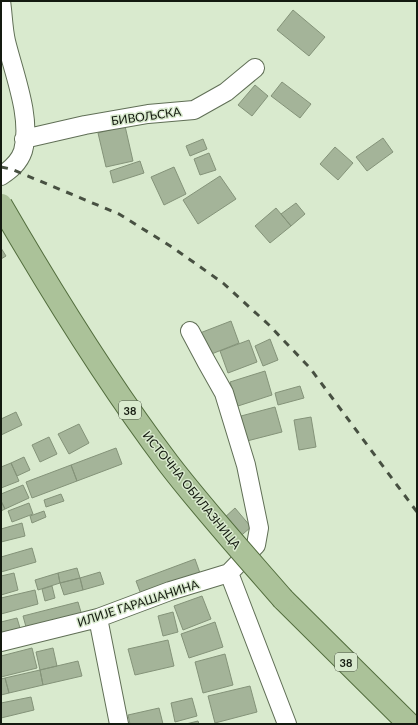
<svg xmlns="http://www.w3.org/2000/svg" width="418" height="725" viewBox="0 0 418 725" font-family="Lato,sans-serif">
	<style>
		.building { fill: #a4b499; stroke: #849379 }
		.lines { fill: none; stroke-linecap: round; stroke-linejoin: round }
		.minor-casing { stroke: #606f56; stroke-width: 20 }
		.primary-casing { stroke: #526d3d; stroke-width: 24 }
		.minor { stroke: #fff; stroke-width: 18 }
		.primary { stroke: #abc299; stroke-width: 22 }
		.rail { stroke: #475041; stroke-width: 3; stroke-dasharray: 7 7; stroke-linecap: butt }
		.primary-bridge-casing { stroke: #526d3d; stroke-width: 24; stroke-linecap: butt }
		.primary-bridge { stroke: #abc299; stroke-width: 22 }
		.labels { text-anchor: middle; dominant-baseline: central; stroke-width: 3; stroke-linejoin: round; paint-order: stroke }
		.shield { fill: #d9eace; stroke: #4f5849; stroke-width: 1 }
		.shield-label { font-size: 11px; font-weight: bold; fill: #141a10 }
		.street-label { font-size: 12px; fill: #141a10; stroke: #d9eace }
	</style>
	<rect width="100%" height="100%" fill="#d9eace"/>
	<path class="building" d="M293,10L325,37L309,56L277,30Z
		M282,82L311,104L300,118L271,96Z
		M255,85L268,96L252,116L238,105Z
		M125,126L133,161L106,167L98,133Z
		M383,138L393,152L367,171L356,157Z
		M203,139L207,149L190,156L186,146Z
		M335,147L353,163L338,180L320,164Z
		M209,153L216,170L200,175L194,159Z
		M140,161L144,173L113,183L110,171Z
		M174,167L186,194L164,205L151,177Z
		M220,176L236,199L198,224L183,200Z
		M296,203L305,214L291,226L281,214Z
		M276,208L291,226L270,243L255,226Z
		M1,248L6,256L1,259Z
		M231,321L239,343L209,355L200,333Z
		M270,339L278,360L263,366L255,346Z
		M249,340L257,362L228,373L220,351Z
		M265,371L272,395L238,406L230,382Z
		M300,386L304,398L278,405L275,393Z
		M275,407L282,432L247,441L241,416Z
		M16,412L22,425L1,435V419Z
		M311,417L316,447L299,450L294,420Z
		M79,424L89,443L69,454L58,434Z
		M49,437L57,454L40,462L32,445Z
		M116,448L122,464L77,481L71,465Z
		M24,457L30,470L17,476L11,463Z
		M11,463L19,481L1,488V467Z
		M71,465L77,481L32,498L26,482Z
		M23,485L29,498L5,509L1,501V494Z
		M61,494L64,501L46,507L44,500Z
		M1,501L5,509L1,511Z
		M29,503L33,514L12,522L8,511Z
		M235,508L251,527L228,547L212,529Z
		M44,511L46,517L32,523L30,516Z
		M22,523L25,536L1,542V529Z
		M32,548L36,562L1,572V557Z
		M195,559L201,576L142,597L136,581Z
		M77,568L80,578L60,583L58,573Z
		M100,572L104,584L83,590L80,578Z
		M14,573L18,590L1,595V576Z
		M58,573L60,583L38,590L35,580Z
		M80,578L83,590L64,595L60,583Z
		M52,586L55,598L45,601L42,589Z
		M35,590L38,604L1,614V598Z
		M202,596L211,619L183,630L174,606Z
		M78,602L83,619L28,634L23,616Z
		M173,612L178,632L163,636L158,616Z
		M17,618L20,628L1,633V622Z
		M215,622L223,647L189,658L181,634Z
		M168,640L174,666L135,675L128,649Z
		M32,648L37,668L1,677V656Z
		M53,648L57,666L40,670L36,652Z
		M225,654L233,685L203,693L195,662Z
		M78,661L82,676L43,685L40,670Z
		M40,670L43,685L9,693L5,678Z
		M5,678L9,693L1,695V679Z
		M250,686L257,712L215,723L208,696Z
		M31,697L34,710L1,718V703Z
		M192,698L197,716L175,722L171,703Z
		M159,708L163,724H130L128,715Z
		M198,721L199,724H186Z"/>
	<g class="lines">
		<defs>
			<path id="minor" d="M24,139L85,125L148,114L194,110L226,92L255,68
				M1,176C10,170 19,163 23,151C32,118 14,74 6,41C3,28 3,14 1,1
				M229,573L287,724
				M98,618L119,724
				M1,642L98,618L170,591L229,573L256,545L259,528L246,465L224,393L206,361L190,331"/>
			<path id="primary" d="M283,599L409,724"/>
		</defs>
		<use href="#minor" class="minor-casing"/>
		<use href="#primary" class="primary-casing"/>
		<use href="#minor" class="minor"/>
		<use href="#primary" class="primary"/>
		<path class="rail" d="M1,167L11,169L119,214L172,247L223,283L269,325L310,368L417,512"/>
		<defs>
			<path id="primary-bridge" d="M1,205C52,293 106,381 168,463C204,510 244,554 283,599"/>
		</defs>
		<use href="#primary-bridge" class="primary-bridge-casing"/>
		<use href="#primary-bridge" class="primary-bridge"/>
	</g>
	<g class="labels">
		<g class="shield">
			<rect x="119" y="401" width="22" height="18" rx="3"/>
			<rect x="335" y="653" width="22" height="18" rx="3"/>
		</g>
		<g class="shield-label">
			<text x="130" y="410">38</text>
			<text x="346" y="662">38</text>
		</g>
		<g class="street-label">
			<text transform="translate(146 116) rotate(-8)">БИВОЉСКА</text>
			<text transform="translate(192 490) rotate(51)">ИСТОЧНА ОБИЛАЗНИЦА</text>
			<text transform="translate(138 603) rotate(-18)">ИЛИЈЕ ГАРАШАНИНА</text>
		</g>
	</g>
	<rect width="418" height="725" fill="none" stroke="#141a10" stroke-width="4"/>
</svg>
